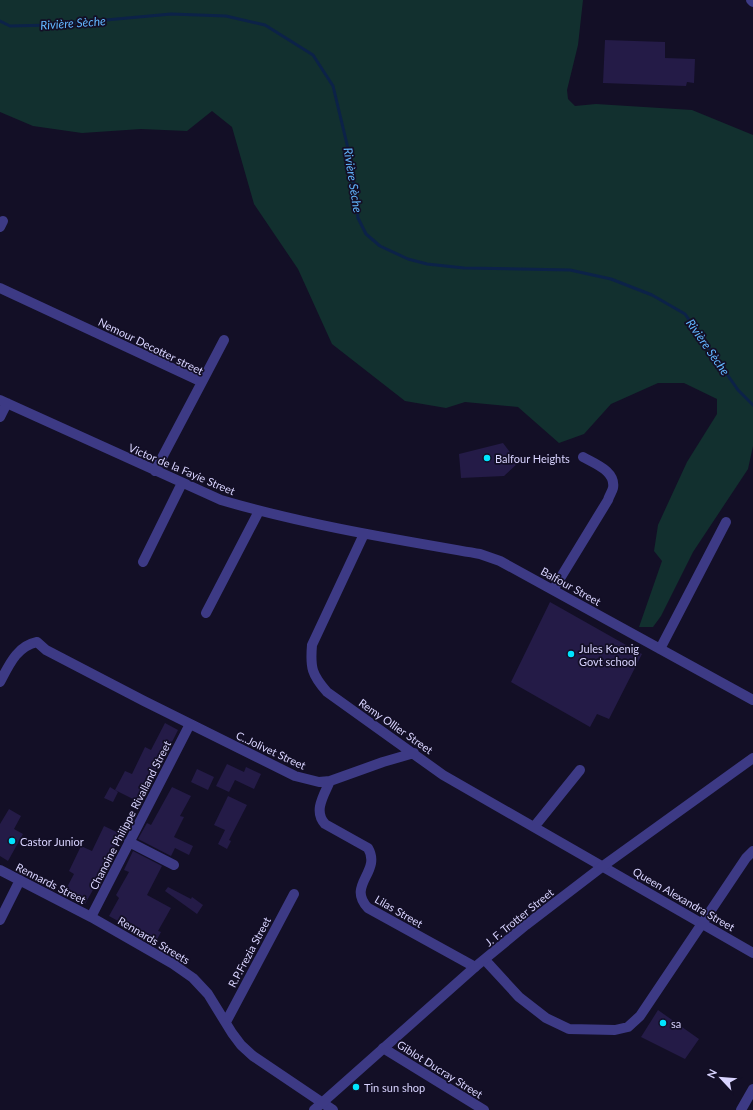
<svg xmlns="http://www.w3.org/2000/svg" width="753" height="1110" viewBox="0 0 753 1110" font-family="Lato,sans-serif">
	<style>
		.green { fill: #12302f }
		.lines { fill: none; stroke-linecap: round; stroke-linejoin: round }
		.stream { stroke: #0c2248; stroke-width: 3 }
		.building { fill: #241b47 }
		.minor { stroke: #3d3a85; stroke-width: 10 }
		.tertiary { stroke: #3d3a85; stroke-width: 10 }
		.poi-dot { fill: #00e5ff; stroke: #130f26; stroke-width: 1.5 }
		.labels { text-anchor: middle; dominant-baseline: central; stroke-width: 3.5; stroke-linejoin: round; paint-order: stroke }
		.street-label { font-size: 11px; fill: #d9d4ff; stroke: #130f26 }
		.poi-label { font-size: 11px; fill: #d9d4ff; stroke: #130f26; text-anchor: start }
		.water-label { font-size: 12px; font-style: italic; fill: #62b6ff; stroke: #130f26 }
	</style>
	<rect width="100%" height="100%" fill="#130f26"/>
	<path class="green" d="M0,0H583L578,45L567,90L568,99L575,106L596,104L692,110L753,135V446L748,469L693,552L661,616L653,627H639L662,561L654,551L658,525L687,462L717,414V399L684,383H658L611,404L584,434L559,443L518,407L465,402L446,408L405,401L332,344L298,269L254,204L232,127L212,111L187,131L141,129L82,133L33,126L0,112Z"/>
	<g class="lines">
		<path class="stream" d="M0,21L10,26L52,25L171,14L226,16L265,25L313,55L333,86L351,161L358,218L366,234L380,246L408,259L427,264L464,268L570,270L611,279L652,295L685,314L738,390L753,405"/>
	</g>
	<path class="building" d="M605,40L665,42V58L695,59L694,83L687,82L686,86L603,83Z
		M503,443L518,463L504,476L461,478L459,454Z
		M550,602L642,654L609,719L597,714L590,727L511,682Z
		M165,723L178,730L169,748L167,747L154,774L152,773L137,801L115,790L125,771L132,774L145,747L151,750Z
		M227,764L244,772L246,767L261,774L254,789L235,780L229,792L216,786Z
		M197,769L214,777L208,790L191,782Z
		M110,787L118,792L113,802L104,798Z
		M172,787L191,796L180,816L184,817L174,837L193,846L189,855L175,848L171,856L138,839L147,823L151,825Z
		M228,796L247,805L229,840L231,841L227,849L218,844L225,830L214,825Z
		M9,809L21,816L14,829L23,834L8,861L0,856V824Z
		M104,826L121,834L113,852L111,851L93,887L94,888L85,904L64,893L74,874L69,871L81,846L92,851Z
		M133,851L162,866L147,895L171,908L158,931L161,932L154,945L136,935L138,932L109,916L119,898L116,895L129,872L124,870Z
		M168,887L191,899L192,897L203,905L197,914L165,891Z
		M658,1010L699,1039L685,1059L641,1037Z"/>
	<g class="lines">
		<path class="minor" d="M751,0L753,2
			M0,227L3,221
			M0,288L202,382L155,471
			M202,382L224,340
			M0,400L221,500C306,525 393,539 480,554L500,561L753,700
			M0,417L7,403
			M364,534L312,645C310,668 312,675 327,692L443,775L753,953
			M143,562L182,483
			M553,590L608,500C609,496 612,492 613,488C616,471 595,464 583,457
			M206,613L259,511
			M660,649L726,522
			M0,682C9,665 17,646 37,642L46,650L144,701L295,776L319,782L330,781L383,762L414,753
			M330,781C324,795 313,811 325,824L368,848C382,872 346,885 368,908L475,967
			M534,827L580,770
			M129,842L174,865
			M0,870L91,917L173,964L193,978L208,994L232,1033L241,1045L253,1056L333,1110
			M91,917L190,724
			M0,920L20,880
			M485,960L519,997L546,1018L569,1029L615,1030L628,1027L640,1016L746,858L753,851
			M226,1022L294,894
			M383,1048L484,1110
			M741,1110L753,1089"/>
		<path class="tertiary" d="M314,1110L475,967L526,925L603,866L753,758"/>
	</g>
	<g class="poi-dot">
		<circle cx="487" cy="458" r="4"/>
		<circle cx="571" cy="654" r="4"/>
		<circle cx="12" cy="841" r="4"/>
		<circle cx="663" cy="1023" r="4"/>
		<circle cx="356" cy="1087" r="4"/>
	</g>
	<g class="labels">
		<g class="street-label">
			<text transform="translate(151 346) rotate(26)">Nemour Decotter street</text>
			<text transform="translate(182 469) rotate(23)">Victor de la Fayie Street</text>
			<text transform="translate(571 586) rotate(29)">Balfour Street</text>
			<text transform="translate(396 726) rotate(35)">Remy Ollier Street</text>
			<text transform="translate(271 750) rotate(25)">C..Jolivet Street</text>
			<text transform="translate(130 815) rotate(-63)">Chanoine Philippe Rivalland Street</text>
			<text transform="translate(51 883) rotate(27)">Rennards Street</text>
			<text transform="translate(684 899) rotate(30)">Queen Alexandra Street</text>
			<text transform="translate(399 911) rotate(30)">Lilas Street</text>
			<text transform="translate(519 917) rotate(-39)">J. F. Trotter Street</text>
			<text transform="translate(154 940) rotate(31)">Rennards Streets</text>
			<text transform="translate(249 952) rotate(-62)">R.P.Frezia Street</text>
			<text transform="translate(440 1069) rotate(32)">Giblot Ducray Street</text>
		</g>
		<g class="poi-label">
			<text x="495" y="458">Balfour Heights</text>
			<text x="579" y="648">Jules Koenig<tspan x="579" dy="13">Govt school</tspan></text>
			<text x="20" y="841">Castor Junior</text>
			<text x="671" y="1023">sa</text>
			<text x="364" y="1087">Tin sun shop</text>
		</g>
		<g class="water-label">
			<text transform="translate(73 23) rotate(-4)">Rivière Sèche</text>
			<text transform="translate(353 180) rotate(81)">Rivière Sèche</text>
			<text transform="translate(708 347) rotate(55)">Rivière Sèche</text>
		</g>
	</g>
	<g transform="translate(721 1078) rotate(296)" stroke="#130f26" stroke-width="3" paint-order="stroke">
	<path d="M0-3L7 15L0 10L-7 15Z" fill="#d9d4ff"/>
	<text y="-6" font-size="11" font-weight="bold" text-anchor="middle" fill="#d9d4ff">N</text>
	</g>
</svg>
